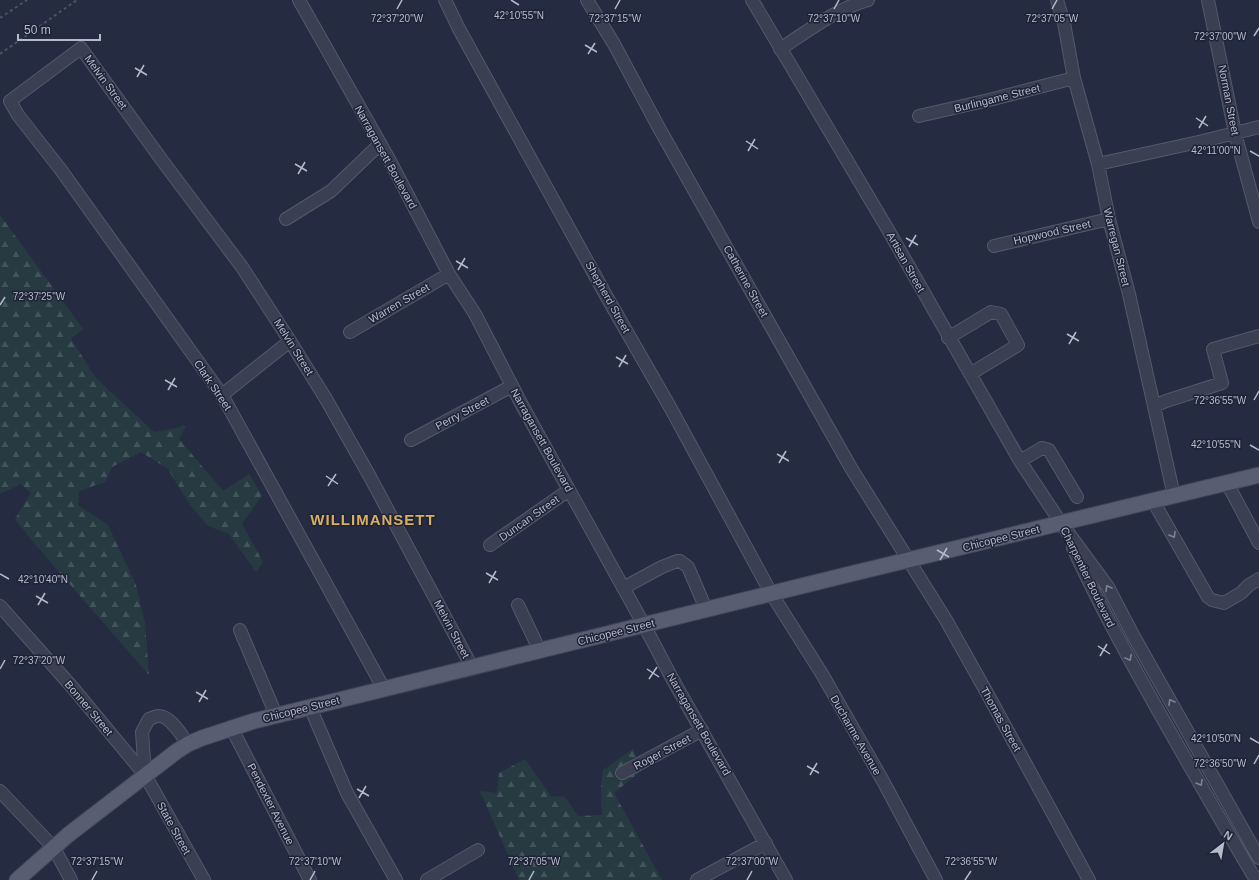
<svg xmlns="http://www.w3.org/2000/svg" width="1259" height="880" viewBox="0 0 1259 880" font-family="Arial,sans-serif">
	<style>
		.forest { fill: url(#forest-firs) }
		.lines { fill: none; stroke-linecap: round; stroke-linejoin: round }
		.minor-casing { stroke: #54596b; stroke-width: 14 }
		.major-casing { stroke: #43475a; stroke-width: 17 }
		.path { stroke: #46575f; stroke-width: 2; stroke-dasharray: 3 3; stroke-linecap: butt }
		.minor { stroke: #3a3f51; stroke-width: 12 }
		.major { stroke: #585d71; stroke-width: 15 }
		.oneway { stroke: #7e8394 }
		.ticks { fill: none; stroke: #b6bacb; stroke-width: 1.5 }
		.labels { text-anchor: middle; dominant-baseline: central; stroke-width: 3; stroke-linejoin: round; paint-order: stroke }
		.street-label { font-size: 11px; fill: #b6bacb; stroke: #1e2336 }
		.district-label { font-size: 15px; font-weight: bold; letter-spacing: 1px; fill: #d8ae65; stroke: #1e2336 }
		.ticks-label { font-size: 10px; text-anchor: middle; fill: #b6bacb; stroke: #1e2336; stroke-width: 3; stroke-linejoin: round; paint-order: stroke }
	</style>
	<defs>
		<pattern id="forest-firs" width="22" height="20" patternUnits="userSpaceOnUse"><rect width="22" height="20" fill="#273a42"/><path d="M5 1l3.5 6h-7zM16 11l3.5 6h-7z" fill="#44545c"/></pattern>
	</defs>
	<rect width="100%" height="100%" fill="#252c41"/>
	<path class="forest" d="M0,215L83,329L71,339L96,378L154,432L186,426L179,439L223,491L249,474L262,495L242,524L263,562L256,572L229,534L208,526L190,505L168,469L141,452L112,467L105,482L79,491L78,505L108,525L136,585L145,623L149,675L33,542L15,519L31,493L21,484L0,494Z
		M633,749L642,770L614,793L662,880H519L480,791L497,793L499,773L525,759L551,796L565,797L578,816L602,815L601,788L603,770Z"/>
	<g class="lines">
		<defs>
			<path id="minor" d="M299,0L390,161L449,274L475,314L523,407L644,625L673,680L786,880
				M445,0L459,29L608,299L670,407L771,593L822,674L883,781L936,880
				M587,0L614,44L659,128L851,468L946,620L987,693L1089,880
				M752,0L887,228L1020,461L1061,523L1108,587L1133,635L1259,858
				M1057,0L1064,23L1074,78L1098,164L1109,219L1129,294L1174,496
				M1208,0L1235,133L1259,222
				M780,49C808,31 836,9 868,0
				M919,116L993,99L1074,78
				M1098,164L1203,141L1259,127
				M286,219L331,191L380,144
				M994,246L1109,219
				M350,332L449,274
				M948,338L991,312L1001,314L1018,345L970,374
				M222,395L290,341
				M1154,406L1166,401L1222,383L1213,349L1259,336
				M411,440L512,386
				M1020,461L1042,448L1049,450L1077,497
				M1227,483L1259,543
				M1153,501L1208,597L1212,600L1224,603L1241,593L1249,585L1259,579
				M490,545L569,490
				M1073,548C1101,609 1134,668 1168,728C1197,779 1226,830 1256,880
				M623,588L662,567L677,561H680L688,567L706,609
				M518,605L540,651
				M0,606L73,688L145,775L204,880
				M240,630L276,715
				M384,689L222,395L61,170L18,115L10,101L81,48L161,159L242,267L290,341L326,399L369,475L472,667
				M310,707L347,793L396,880
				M231,727L310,880
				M622,773L702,730
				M145,775L142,732L149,719C152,718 156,716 158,716C170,715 182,736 188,744
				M0,791L54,848L71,880
				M427,880L478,850
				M697,880L766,843"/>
			<path id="major" d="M17,880L68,835L177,751L188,744L202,738L254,721L842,576L1259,475"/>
		</defs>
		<use href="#minor" class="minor-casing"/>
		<use href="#major" class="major-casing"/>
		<path class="path" d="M0,18L27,0
			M0,54L77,0"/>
		<use href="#minor" class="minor"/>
		<use href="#major" class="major"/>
	</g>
	<defs><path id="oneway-chevron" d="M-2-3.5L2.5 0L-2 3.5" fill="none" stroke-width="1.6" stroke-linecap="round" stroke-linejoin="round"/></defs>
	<g class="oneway">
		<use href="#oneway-chevron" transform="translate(1173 535) rotate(60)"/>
		<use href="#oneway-chevron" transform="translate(1108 588) rotate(-121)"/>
		<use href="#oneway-chevron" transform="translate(1129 658) rotate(62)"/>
		<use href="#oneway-chevron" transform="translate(1171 702) rotate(-120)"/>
		<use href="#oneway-chevron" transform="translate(1200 783) rotate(60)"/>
	</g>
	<path class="ticks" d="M511,0L519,5M397,9L402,0M615,9L620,0M834,9L839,0M1052,9L1057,0M1254,36L1259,28M585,45L597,52M588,54L595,43M135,68L147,75M137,77L144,65M1196,118L1208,126M1199,128L1206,116M746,141L758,149M748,151L755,139M1250,151L1259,156M295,164L307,171M298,174L305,162M906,238L918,245M909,247L916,235M456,261L468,268M458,270L465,258M0,305L5,297M1067,334L1079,341M1069,344L1076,332M616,357L628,364M619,367L626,355M165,380L177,387M168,390L175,378M1254,400L1259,391M1250,445L1259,450M777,454L789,461M779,463L786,451M326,476L338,484M328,486L336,474M937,550L949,557M940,560L947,548M486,573L498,580M0,574L9,579M489,583L496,571M36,596L48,603M38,605L45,593M1098,646L1110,654M1100,656L1107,644M0,669L5,660M647,669L659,677M649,679L657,667M196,692L208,699M199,702L206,690M1250,738L1259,743M1254,764L1259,755M807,766L819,773M810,775L817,763M357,789L369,796M359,798L366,786M92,880L97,871M310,880L315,871M529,880L534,871M747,880L752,871M965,880L971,871"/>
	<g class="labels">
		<g class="street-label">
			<text transform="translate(106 82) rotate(54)">Melvin Street</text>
			<text transform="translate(997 98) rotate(-14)">Burlingame Street</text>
			<text transform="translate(1229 100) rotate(79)">Norman Street</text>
			<text transform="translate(386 157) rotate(61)">Narragansett Boulevard</text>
			<text transform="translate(1052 232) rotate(-13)">Hopwood Street</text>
			<text transform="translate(1117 247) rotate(76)">Warregan Street</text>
			<text transform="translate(906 262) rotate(61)">Artisan Street</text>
			<text transform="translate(746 281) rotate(61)">Catherine Street</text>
			<text transform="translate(608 297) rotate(61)">Shepherd Street</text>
			<text transform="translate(399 303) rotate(-30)">Warren Street</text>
			<text transform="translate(294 347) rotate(58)">Melvin Street</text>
			<text transform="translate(213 385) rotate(56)">Clark Street</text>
			<text transform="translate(462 413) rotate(-28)">Perry Street</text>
			<text transform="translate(542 440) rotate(61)">Narragansett Boulevard</text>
			<text transform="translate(529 518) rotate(-35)">Duncan Street</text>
			<text transform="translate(1001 538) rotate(-14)">Chicopee Street</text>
			<text transform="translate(1088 577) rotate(64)">Charpentier Boulevard</text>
			<text transform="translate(452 629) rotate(62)">Melvin Street</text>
			<text transform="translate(616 632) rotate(-14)">Chicopee Street</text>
			<text transform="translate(89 708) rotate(50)">Bonner Street</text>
			<text transform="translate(301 709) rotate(-14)">Chicopee Street</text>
			<text transform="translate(1001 719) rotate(61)">Thomas Street</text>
			<text transform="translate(699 724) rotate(60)">Narragansett Boulevard</text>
			<text transform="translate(856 735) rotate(60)">Ducharme Avenue</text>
			<text transform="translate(662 752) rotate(-28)">Roger Street</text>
			<text transform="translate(271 804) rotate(63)">Pendexter Avenue</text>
			<text transform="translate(174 828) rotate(61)">State Street</text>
		</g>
		<g class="district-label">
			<text x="373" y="519">WILLIMANSETT</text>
		</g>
	</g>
	<g class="ticks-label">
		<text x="519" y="19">42°10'55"N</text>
		<text x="397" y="22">72°37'20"W</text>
		<text x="615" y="22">72°37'15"W</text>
		<text x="834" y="22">72°37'10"W</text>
		<text x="1052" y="22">72°37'05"W</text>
		<text x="1220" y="40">72°37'00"W</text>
		<text x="1216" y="154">42°11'00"N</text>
		<text x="39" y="300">72°37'25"W</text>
		<text x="1220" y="404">72°36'55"W</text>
		<text x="1216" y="448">42°10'55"N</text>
		<text x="43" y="583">42°10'40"N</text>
		<text x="39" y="664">72°37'20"W</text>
		<text x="1216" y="742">42°10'50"N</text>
		<text x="1220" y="767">72°36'50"W</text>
		<text x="97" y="865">72°37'15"W</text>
		<text x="315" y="865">72°37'10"W</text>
		<text x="534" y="865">72°37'05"W</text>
		<text x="752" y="865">72°37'00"W</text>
		<text x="971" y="865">72°36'55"W</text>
	</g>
	<g transform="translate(1223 844) rotate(31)" stroke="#1e2336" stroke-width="3" paint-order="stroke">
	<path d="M0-3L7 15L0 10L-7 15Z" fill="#b6bacb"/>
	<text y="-6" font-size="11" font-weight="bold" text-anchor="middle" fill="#b6bacb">N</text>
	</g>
	<path d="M18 34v6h82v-6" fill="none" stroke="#b6bacb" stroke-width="2"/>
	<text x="24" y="34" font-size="12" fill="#b6bacb" stroke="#1e2336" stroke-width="3" paint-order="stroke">50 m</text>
</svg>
